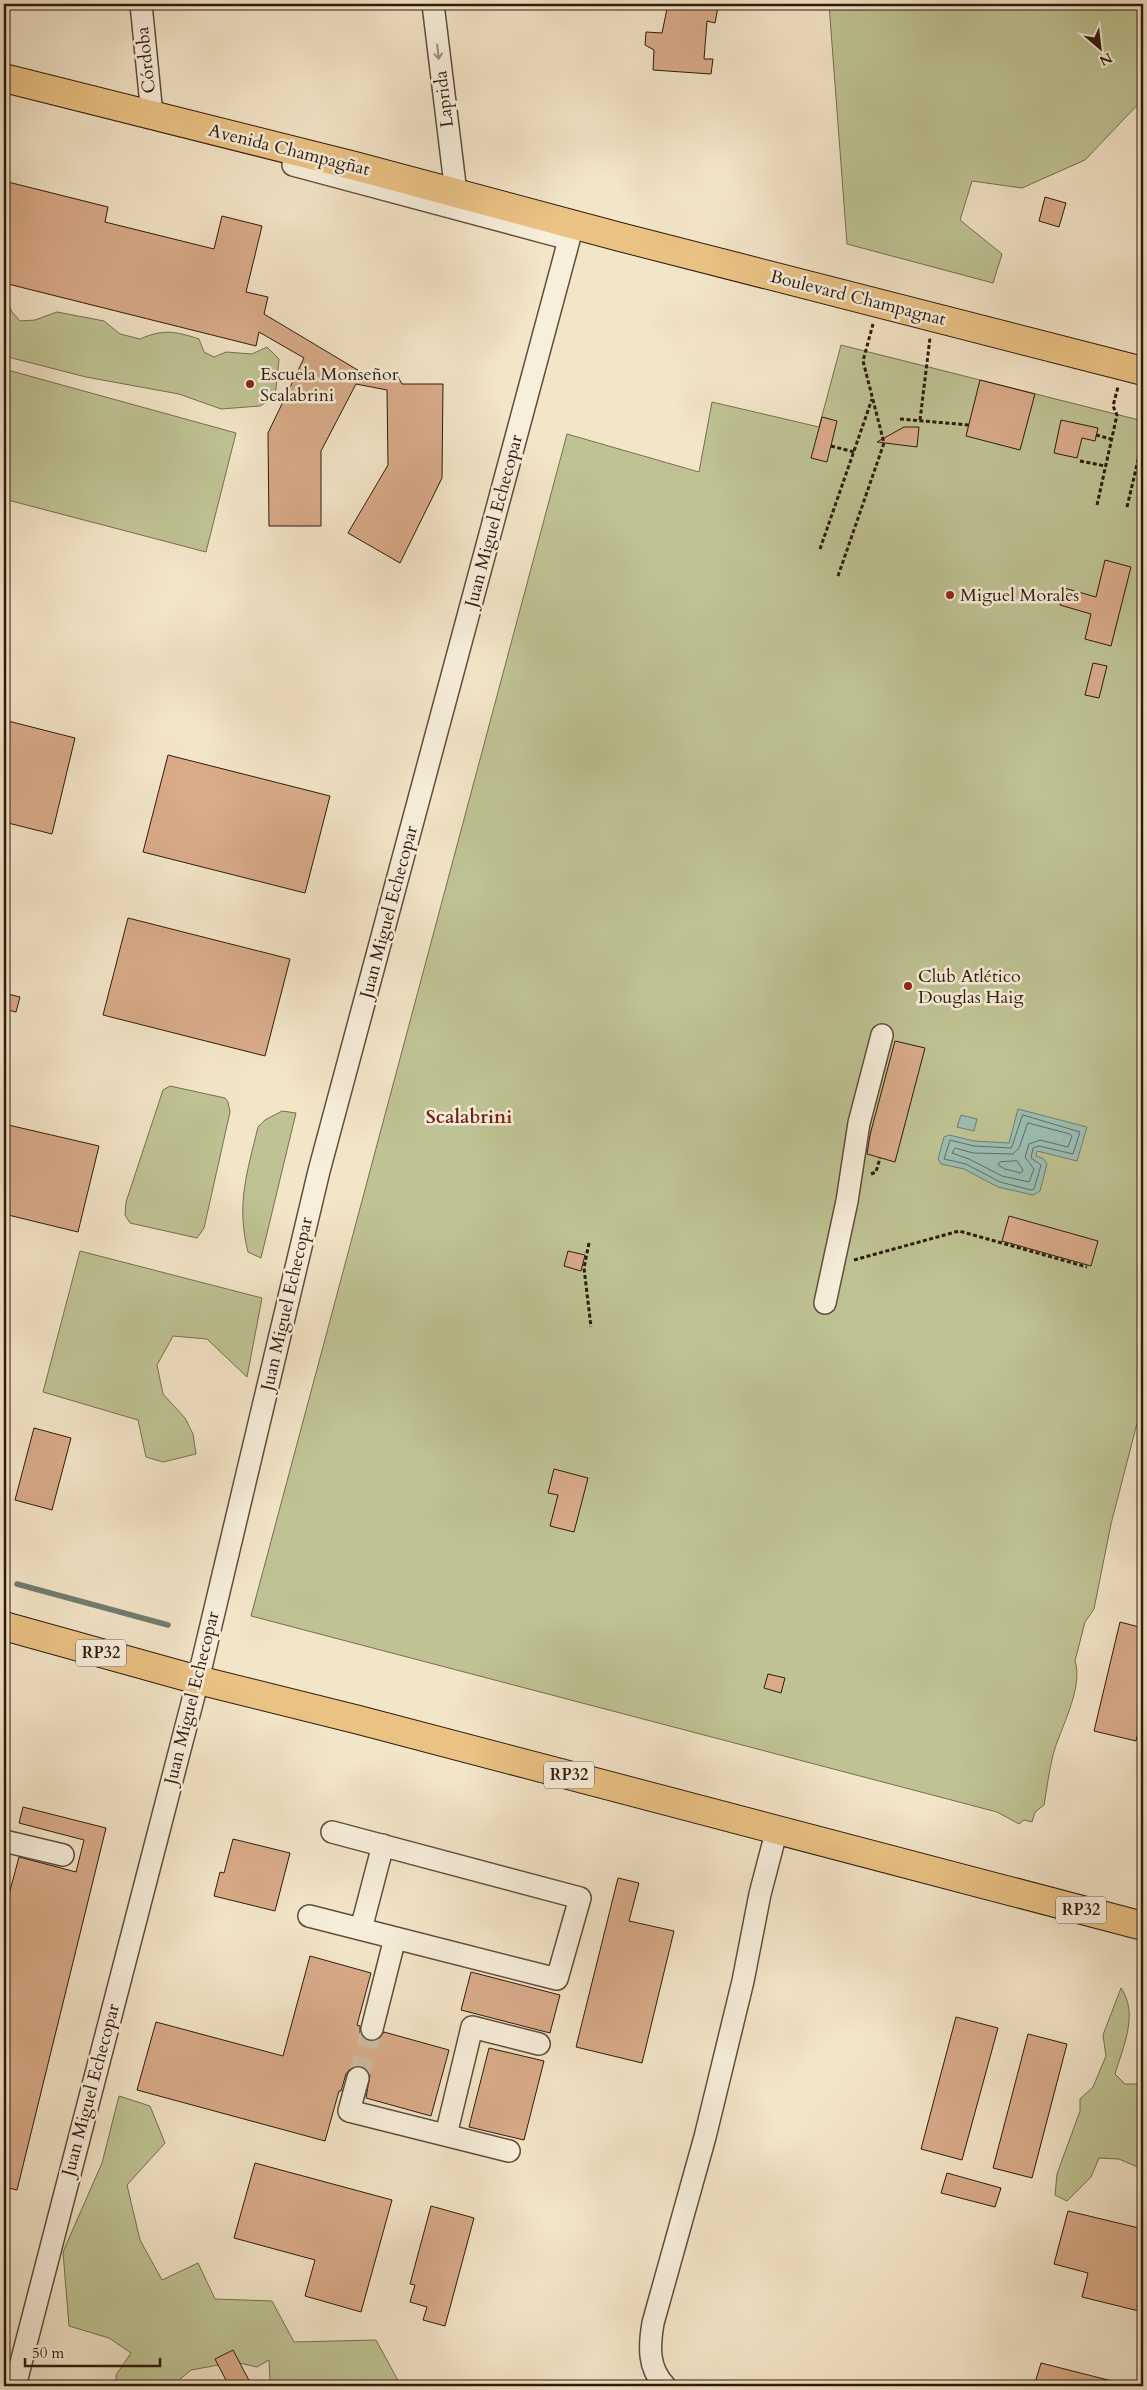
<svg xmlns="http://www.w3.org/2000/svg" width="1147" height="2390" viewBox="0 0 1147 2390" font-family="Cardo,serif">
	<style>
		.green { fill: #bfc393; stroke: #776e50 }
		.water { fill: #9bbfb5; stroke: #707d71 }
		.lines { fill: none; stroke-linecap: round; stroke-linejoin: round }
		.shore { stroke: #656c60; stroke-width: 1 }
		.stream { stroke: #707d71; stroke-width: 5.5 }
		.building { fill: #d9ab89; stroke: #2f1a0c }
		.minor-tunnel { stroke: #ccbca2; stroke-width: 21; stroke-dasharray: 21 11; stroke-linecap: butt }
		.minor-casing { stroke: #604d3b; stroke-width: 24 }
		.major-casing { stroke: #2f1a0c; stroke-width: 30 }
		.path { stroke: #2f1a0c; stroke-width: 3; stroke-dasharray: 4 2.5; stroke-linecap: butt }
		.minor { stroke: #f7eedb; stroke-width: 21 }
		.major { stroke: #eac284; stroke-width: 28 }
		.oneway { stroke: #9d8f7e }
		.poi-dot { fill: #8f2418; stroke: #f7eedb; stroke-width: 2 }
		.labels { text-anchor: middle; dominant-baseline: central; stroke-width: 5; stroke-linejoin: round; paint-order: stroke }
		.shield { fill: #f7eedb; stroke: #6b5a4a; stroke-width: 1 }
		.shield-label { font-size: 16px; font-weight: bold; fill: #2f1a0c }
		.street-label { font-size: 18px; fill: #2f1a0c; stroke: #f7eedb }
		.poi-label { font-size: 18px; fill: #2f1a0c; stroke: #f7eedb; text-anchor: start }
		.neighbourhood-label { font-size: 19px; font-weight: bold; fill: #7a1f14; stroke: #f7eedb }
	</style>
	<rect width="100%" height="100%" fill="#f3e5c8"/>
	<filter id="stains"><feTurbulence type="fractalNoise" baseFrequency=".004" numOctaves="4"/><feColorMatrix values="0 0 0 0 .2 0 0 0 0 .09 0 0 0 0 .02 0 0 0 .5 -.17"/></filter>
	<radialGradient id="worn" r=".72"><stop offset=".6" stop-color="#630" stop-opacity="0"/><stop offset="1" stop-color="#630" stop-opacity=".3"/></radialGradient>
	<path class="green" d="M829,4H1143V99L1085,160L1022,188L972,181L960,220L1002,254L993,283L847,244Z
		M4,295L12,312L20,321L35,320L57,312L104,321L120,334L140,339C163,329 175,331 199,339L204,352L214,357L226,352L252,354L267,347L279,359L275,397L260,406L221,409L179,394L86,377L4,356Z
		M841,345L1143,421V1408H1141L1111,1524L1094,1609L1085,1622L1075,1661C1084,1687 1060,1729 1053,1755C1049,1771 1047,1788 1044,1805L1035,1812L1032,1822L1024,1820L1019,1824L997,1812L251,1616L567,434L699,472L712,402L819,427Z
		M4,369L236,433L206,552L4,499Z
		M170,1086L225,1098L228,1102L230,1112L204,1228L197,1238L130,1223L125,1215L126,1202L163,1090Z
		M282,1111L296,1113L261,1258L248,1252C236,1204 247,1173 258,1127L265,1120Z
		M80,1251L262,1298L247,1377L207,1339L173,1336L157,1365L163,1394L185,1418L193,1434L196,1454L163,1462L146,1457L138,1420L43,1392Z
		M1121,1988C1139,2014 1123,2047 1115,2074L1125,2084H1137L1143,2077V2166L1140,2168L1119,2159L1099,2158L1091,2177L1067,2201L1055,2195L1057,2174L1080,2111V2099L1093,2087L1106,2056L1103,2035Z
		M119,2096L150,2106L165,2143L127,2185L140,2240L162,2280L198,2263L215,2299L272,2301L294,2342L376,2340L401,2386H291L270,2381L269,2360L257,2367L235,2362L191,2370L172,2386H116V2375L131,2353L109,2338L69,2326L63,2252L102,2163Z"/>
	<path class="water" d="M1018,1109L1087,1127L1077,1161L1037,1151L1036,1156L1044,1159L1047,1164L1040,1191L1033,1195L998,1187L964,1169L941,1164L938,1159L944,1137L949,1135L974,1141L1009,1143Z
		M961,1115L977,1119L974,1131L957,1127Z"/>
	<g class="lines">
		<path class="shore" d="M1023,1115L1080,1132L1073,1154L1039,1146L1033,1148L1031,1158L1041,1165L1034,1189L1031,1190L1000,1182L966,1164L944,1159L950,1140L974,1146L1011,1148Z
			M1028,1123L1070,1134L1072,1136L1068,1147L1040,1140L1029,1144L1025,1157L1034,1169L1029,1182L1002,1176L969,1159L952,1153L955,1148L973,1153L1013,1154L1019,1148Z
			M1017,1161L1023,1170L1021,1173L1005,1169L998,1165L1000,1162Z"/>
		<path class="stream" d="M17,1584L168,1625"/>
	</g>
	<path class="building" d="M668,4H699L718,7L715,23L707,21L704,59H713L711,74L653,70L654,50L645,45L646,32L662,33Z
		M4,181L108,207L105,222L214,249L222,216L262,226L246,292L268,297L264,314L361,372L398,377L402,384H443L442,478L400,563L348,533L388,465L387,390L356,384L321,451V526H269L268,433L304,358L259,332L256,346L4,283Z
		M1045,197L1066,203L1059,227L1039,221Z
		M980,380L1035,394L1020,450L966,436Z
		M822,417L837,421L827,462L811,458Z
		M1061,420L1098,428L1095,441L1082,438L1077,458L1054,453Z
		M904,427H919L917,447L877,442Z
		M1105,560L1131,567L1111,646L1085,639L1091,614L1060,605L1064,588L1096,597Z
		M1093,663L1107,666L1099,698L1085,695Z
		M4,720L75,738L52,834L4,822Z
		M168,755L330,796L305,893L143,852Z
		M128,918L290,959L265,1056L103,1015Z
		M4,993L20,997L16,1012L4,1009Z
		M895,1041L925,1048L895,1162L867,1154L870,1135Z
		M4,1124L99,1146L78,1232L4,1214Z
		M1009,1216L1098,1241L1091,1266L1002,1241Z
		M568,1251L585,1255L581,1271L564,1266Z
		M34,1428L71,1438L52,1510L15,1500Z
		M554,1469L588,1478L574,1532L550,1526L558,1495L548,1493Z
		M1120,1622L1143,1628V1712L1136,1741L1094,1731Z
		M768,1674L785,1678L781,1693L764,1688Z
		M23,1807L106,1828L17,2190L4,2187V2069L9,2049L4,2047V1897L8,1898L19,1857L76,1872L84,1840L19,1823Z
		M233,1839L290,1853L275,1911L214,1896L220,1872L224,1873Z
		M618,1878L639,1883L629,1921L674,1931L642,2063L576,2047Z
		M310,1956L371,1973L357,2025L360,2026V2033L364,2038L376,2041L384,2032L449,2050L431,2116L366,2098L370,2075L367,2070L361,2066L350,2069L346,2074L341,2091H339L325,2141L137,2090L156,2022L283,2056Z
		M471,1972L560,1995L550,2033L461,2010Z
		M956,2017L998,2028L962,2160L921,2149Z
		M1028,2034L1067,2044L1032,2178L993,2168Z
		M489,2048L544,2061L524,2140L469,2127Z
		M255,2163L392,2200L361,2312L305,2296L315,2260L234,2238Z
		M947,2173L1001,2188L995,2207L941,2193Z
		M431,2206L474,2218L445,2326L423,2320L427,2307L410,2302L415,2285L410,2284Z
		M1068,2211L1143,2229V2312L1082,2297L1088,2273L1054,2264Z
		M233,2350L252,2386H229L215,2359Z
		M1041,2363L1112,2381L1111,2386H1034Z"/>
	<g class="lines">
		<path class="minor-tunnel" d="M358,2078L372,2029"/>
		<defs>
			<path id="minor" d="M141,4L152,115
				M433,4L456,193
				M293,165L569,239
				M825,1303L847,1201L859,1123L882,1035
				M4,1841L63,1855
				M309,1916L557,1979L580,1898L332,1832
				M361,1929L383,1845
				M372,2029L395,1938
				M358,2078L349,2111L509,2151
				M446,2135L472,2027L539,2044
				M15,2386L198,1680L319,1171L573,225
				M665,2386C648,2368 649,2347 653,2323L705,2137L743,1981L760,1894L777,1829"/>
			<path id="major" d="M4,78L355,166L620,237L1143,371
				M4,1626L198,1680L359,1720L1143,1926"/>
		</defs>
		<use href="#minor" class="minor-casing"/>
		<use href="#major" class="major-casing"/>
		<path class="path" d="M900,419L969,425
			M920,420L930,338
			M1096,435L1111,439
			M831,446L854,452
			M1080,461L1105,466
			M1097,505L1117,415L1113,406L1118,387
			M1127,507L1143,439
			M820,549L872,399
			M838,576L884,443L863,361L873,324
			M871,1174L876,1172L880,1158
			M589,1243L584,1268L591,1327
			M854,1260L959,1231L1087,1267"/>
		<use href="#minor" class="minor"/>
		<use href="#major" class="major"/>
	</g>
	<defs><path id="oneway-shaft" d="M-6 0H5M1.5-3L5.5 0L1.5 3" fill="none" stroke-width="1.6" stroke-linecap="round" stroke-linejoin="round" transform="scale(1.25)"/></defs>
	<use class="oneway" href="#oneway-shaft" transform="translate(438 52) rotate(84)"/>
	<g class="poi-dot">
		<circle cx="250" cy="384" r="5"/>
		<circle cx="950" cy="595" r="5"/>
		<circle cx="908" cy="986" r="5"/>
	</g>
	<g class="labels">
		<g class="shield">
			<rect x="76" y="1639.5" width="50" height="27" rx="4"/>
			<rect x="544" y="1761.5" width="50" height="27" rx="4"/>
			<rect x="1056" y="1896.5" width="50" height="27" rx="4"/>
		</g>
		<g class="shield-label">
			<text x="101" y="1653">RP32</text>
			<text x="569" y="1775">RP32</text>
			<text x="1081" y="1910">RP32</text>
		</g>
		<g class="street-label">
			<text transform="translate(146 60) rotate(-96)">Córdoba</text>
			<text transform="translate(444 99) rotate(-97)">Laprida</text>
			<text transform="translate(289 150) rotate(14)">Avenida Champagñat</text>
			<text transform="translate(858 298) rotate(14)">Boulevard Champagnat</text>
			<text transform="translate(494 521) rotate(-75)">Juan Miguel Echecopar</text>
			<text transform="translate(389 912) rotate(-75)">Juan Miguel Echecopar</text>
			<text transform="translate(287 1304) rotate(-77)">Juan Miguel Echecopar</text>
			<text transform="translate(192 1698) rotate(-76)">Juan Miguel Echecopar</text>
			<text transform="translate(91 2090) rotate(-75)">Juan Miguel Echecopar</text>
		</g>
		<g class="poi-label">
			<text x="260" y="374">Escuela Monseñor<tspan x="260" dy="21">Scalabrini</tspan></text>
			<text x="960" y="595">Miguel Morales</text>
			<text x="918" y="976">Club Atlético<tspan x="918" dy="21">Douglas Haig</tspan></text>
		</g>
		<g class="neighbourhood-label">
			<text x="469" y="1117">Scalabrini</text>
		</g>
	</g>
	<rect width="1147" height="2390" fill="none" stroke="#f3e5c8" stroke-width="20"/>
	<rect x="5" y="5" width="1137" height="2380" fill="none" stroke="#2f1a0c" stroke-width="2.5"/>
	<rect x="10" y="10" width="1127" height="2370" fill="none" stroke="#2f1a0c"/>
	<g transform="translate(1100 48) rotate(152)" stroke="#f7eedb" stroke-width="4" paint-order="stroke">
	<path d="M0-4L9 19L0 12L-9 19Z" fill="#2f1a0c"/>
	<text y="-8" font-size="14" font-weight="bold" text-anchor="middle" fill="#2f1a0c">N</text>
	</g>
	<path d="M25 2358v8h135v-8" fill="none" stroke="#2f1a0c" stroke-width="2.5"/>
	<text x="32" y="2358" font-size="15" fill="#2f1a0c" stroke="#f7eedb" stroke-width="4" paint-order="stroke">50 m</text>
	<rect width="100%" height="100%" filter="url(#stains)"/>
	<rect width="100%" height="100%" fill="url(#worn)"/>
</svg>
